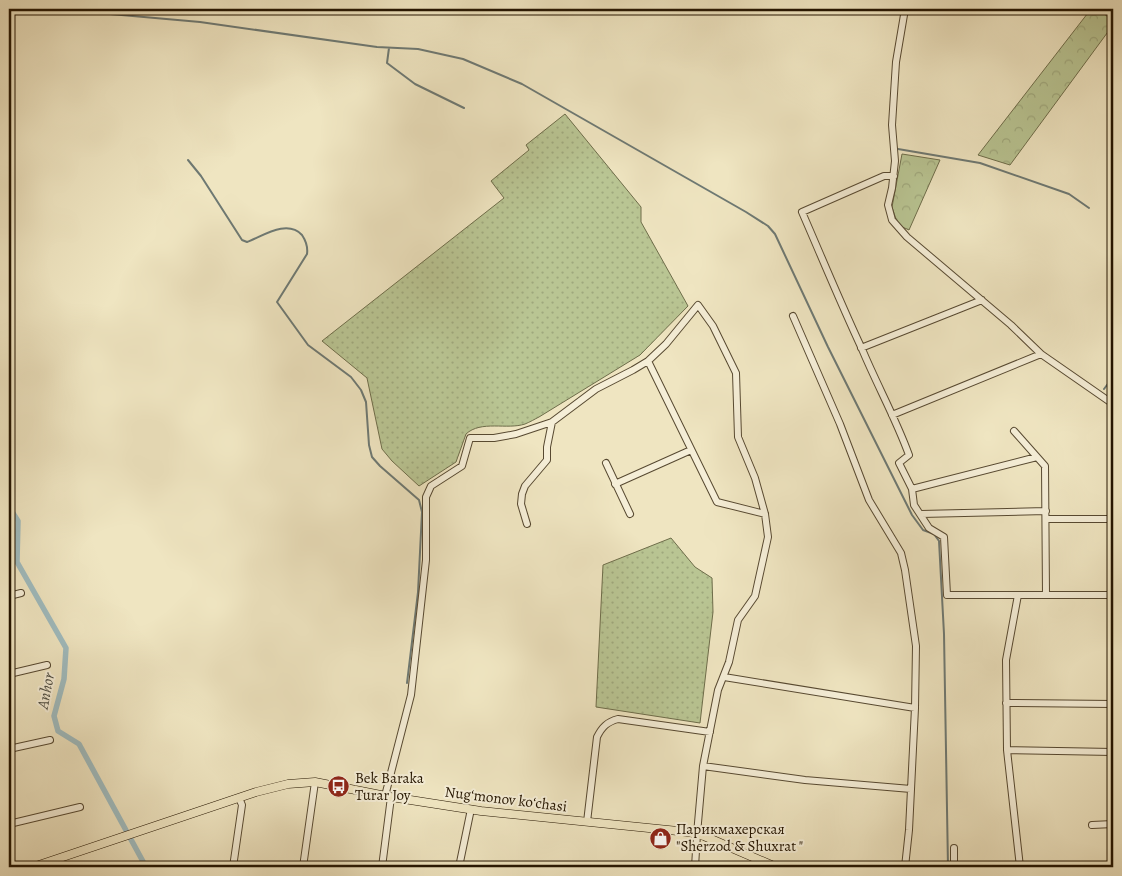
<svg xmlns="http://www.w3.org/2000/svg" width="1122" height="876" viewBox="0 0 1122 876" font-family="Alegreya,serif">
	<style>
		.grass { fill: url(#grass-dots); stroke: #6e6d4a }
		.forest { fill: url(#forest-crowns); stroke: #6e6d4a }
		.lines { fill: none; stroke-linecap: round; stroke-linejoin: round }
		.stream { stroke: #6e7973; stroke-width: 2 }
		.canal { stroke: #a0bcbf; stroke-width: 5.5 }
		.minor-casing { stroke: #574931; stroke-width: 8 }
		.major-casing { stroke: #241501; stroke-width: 9 }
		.minor { stroke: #f5eed7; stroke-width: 6 }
		.major { stroke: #efe5c1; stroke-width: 8 }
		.labels { text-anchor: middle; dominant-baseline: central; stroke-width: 4; stroke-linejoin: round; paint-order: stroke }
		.poi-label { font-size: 15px; fill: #241501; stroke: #f5eed7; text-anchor: start }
		.street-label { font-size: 15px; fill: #241501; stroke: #f5eed7 }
		.water-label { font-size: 16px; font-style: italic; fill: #4f4f44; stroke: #f5eed7 }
	</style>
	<defs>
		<pattern id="grass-dots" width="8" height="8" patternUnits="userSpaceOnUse" patternTransform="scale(1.25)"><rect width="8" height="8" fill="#b9c593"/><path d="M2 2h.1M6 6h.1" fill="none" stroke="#9fa87d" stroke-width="1.8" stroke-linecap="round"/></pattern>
		<pattern id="forest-crowns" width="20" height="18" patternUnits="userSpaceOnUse" patternTransform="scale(1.25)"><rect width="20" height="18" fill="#b9c593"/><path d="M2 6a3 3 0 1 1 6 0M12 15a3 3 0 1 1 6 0" fill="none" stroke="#9fa87d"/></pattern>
	</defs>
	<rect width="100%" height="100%" fill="#efe5c1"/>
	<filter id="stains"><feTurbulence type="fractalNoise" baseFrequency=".004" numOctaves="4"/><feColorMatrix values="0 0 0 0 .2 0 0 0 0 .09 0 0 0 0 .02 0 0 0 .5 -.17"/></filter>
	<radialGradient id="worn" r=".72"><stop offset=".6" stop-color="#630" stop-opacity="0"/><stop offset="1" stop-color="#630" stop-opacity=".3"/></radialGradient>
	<path class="grass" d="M565,114L641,207V222L688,306L640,355L539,417C535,419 530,422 525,424C507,430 481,420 466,434L456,462L419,486L392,461L382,449L367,378L322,341L504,198L491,181L529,150L526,145Z
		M671,538L695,567L712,578L713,612L700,723L596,707L603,565Z"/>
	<path class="forest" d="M1091,9H1098L1113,21V25L1010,165L978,155Z
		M902,154L940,160L909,230L898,225L892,207Z"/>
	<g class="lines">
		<path class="stream" d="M54,9L200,22L377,47L418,49L463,59L522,84L746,212L768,226L775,234L828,347L912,515L923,530L934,534L939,541L944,634L948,867
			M1105,9L1113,16
			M389,48L387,63L415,84L464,108
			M898,149L980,163L1069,194L1089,208
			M188,160L201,176L242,240L247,242C263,236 287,219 302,235C306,241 308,247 307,254L277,302L308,345L351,377L361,390L366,402L369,445L372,457L380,466L419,500L422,512L418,592L407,683
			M1104,389L1113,377"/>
		<path class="canal" d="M9,507L18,521L17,562L66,648L64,679L54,716L58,731L79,744L146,867"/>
		<defs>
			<path id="minor" d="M905,9L896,62L892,125L895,161L892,188L888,205L892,220L907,237L1011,325L1041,354L1113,404
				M894,176H884L802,212C822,258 841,304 862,349C877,385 896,419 909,455L899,463L912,489L914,505L929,528L944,537L947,595H1113
				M793,316L840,424L869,500L901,553L905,570L916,646L915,708L909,830L905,867
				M861,348L982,300
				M648,361L717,502L765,514
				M892,415L1041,354
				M1014,431L1045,466L1046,595
				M606,463L630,514
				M615,484L691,450
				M912,489L1037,457
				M921,514L1046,511
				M1046,519H1113
				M527,524L521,504L522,494L525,486L547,460V447L552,422L596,389L633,370L648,361L666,344L698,305L713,326L736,373L738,437L755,478L765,514L768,537L755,596L738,620L729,662L718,690L703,766L697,834L695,867
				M1018,595L1006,660L1007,750L1020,867
				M9,596L21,593
				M9,674L47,665
				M724,677L915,708
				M1006,703L1113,704
				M9,749L50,740
				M1007,750L1113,752
				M703,766L805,780L911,789
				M385,796L411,695L426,560V497L431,486L462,466L470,438H494L516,434L552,422
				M587,822L597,737C602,727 607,722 618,719L710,732
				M9,824L80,807
				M1092,825L1113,824
				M233,867L242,805L239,798
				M303,867L315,782
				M382,867L391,797
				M459,867L471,809
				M954,867V848"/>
			<path id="major" d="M33,867L256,792L288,784L315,782L391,797L481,811L688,832L704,836L776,867"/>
		</defs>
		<use href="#minor" class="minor-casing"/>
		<use href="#major" class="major-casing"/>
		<use href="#minor" class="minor"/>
		<use href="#major" class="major"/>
	</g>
	<defs>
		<symbol id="bus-disc" viewBox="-11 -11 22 22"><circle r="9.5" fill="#8f2418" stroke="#f5eed7"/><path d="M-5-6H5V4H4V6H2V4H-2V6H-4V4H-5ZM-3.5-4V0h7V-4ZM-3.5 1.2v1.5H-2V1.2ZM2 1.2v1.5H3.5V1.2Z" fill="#fff"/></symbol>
		<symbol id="shop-disc" viewBox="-11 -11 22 22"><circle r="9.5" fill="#8f2418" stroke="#f5eed7"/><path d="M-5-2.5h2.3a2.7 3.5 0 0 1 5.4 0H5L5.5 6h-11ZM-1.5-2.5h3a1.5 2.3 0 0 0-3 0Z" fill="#fff"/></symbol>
	</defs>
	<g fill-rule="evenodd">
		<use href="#bus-disc" x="326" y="774" width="25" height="25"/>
		<use href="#shop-disc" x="648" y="826" width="25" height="25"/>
	</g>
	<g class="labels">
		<g class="poi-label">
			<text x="355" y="778">Bek Baraka<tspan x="355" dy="17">Turar Joy</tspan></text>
			<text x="676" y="829">Парикмахерская<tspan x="676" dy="17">"Sherzod &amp; Shuxrat "</tspan></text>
		</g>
		<g class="street-label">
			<text transform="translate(506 799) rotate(7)">Nugʻmonov koʻchasi</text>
		</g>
		<g class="water-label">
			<text transform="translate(46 691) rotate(-79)">Anhor</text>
		</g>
	</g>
	<rect width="1122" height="876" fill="none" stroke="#efe5c1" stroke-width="30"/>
	<rect x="10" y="10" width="1102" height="856" fill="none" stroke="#241501" stroke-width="2.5"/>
	<rect x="15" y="15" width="1092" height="846" fill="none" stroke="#241501"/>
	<rect width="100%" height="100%" filter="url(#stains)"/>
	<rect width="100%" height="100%" fill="url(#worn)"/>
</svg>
